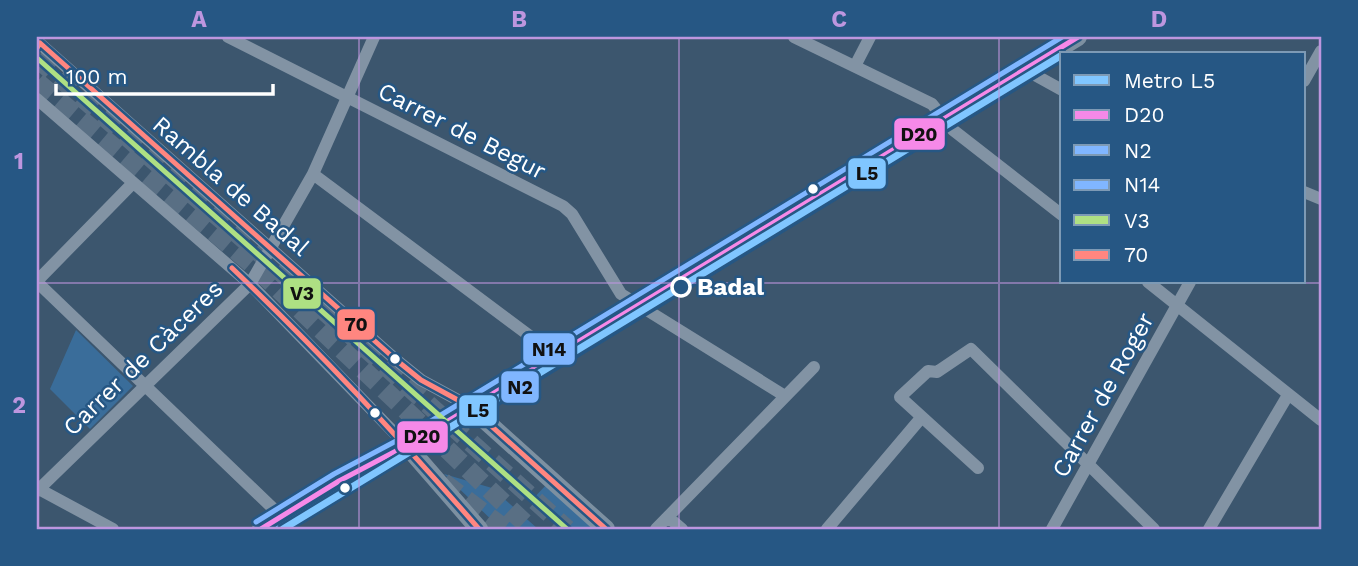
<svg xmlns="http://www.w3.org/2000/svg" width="1358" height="566" viewBox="0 0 1358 566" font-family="'Work Sans',sans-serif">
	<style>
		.green { fill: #3a6d9a }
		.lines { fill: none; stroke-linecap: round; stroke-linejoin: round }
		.primary-tunnel { stroke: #596f84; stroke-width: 19; stroke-dasharray: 19 10; stroke-linecap: butt }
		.street { stroke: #8293a4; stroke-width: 12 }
		.secondary { stroke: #7d90a1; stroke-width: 18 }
		.bus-1-casing { stroke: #265784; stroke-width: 10 }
		.bus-2-casing { stroke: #265784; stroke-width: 10 }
		.bus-3-casing { stroke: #265784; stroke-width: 10 }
		.bus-4-casing { stroke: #265784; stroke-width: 10 }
		.bus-5-casing { stroke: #265784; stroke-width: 10 }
		.bus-1 { stroke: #f689e8; stroke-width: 5 }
		.bus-2 { stroke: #80b6ff; stroke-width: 5 }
		.bus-3 { stroke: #80b6ff; stroke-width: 5 }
		.bus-4 { stroke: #aee083; stroke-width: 5 }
		.bus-5 { stroke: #ff8680; stroke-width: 5 }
		.metro-1-casing { stroke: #265784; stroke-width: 12 }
		.metro-1 { stroke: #80c6ff; stroke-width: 7 }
		.grid { fill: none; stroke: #bd96df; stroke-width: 2; stroke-opacity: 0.55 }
		.bus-dot { fill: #fff; stroke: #265784; stroke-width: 2.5 }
		.stop-dot { fill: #265784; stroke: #fff; stroke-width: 3.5 }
		.labels { text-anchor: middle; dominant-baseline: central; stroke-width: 5; stroke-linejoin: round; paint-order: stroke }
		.street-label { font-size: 24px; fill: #fff; stroke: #265784 }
		.stop-label { font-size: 24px; font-weight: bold; fill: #fff; stroke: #265784; text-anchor: start }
		.line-badge { stroke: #265784; stroke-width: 2.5 }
		.pale-badge-label { font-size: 19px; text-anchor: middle; font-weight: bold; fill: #111 }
		.neatline { fill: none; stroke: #bd96df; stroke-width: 2.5 }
		.grid-label { font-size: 23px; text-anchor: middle; font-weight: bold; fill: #bd96df }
	</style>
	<rect width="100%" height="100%" fill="#3c566e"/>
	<path class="green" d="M76,330L133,386L90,429L50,389Z
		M444,474L492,488L538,529H501Z
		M547,484L594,528L561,529L530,502Z"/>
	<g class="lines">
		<path class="primary-tunnel" d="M37,58L264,257L567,529
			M37,82L253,265L531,529
			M443,482L505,529"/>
		<path class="street" d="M228,37L563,206L572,214L621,294L785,396
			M794,37L932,104L953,130L1062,215
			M37,41L395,359L421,380L469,406
			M855,66L870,37
			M1024,69L1062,90
			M1304,81L1321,51
			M37,99L250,284L407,446
			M313,174L554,354
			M1304,192L1321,199
			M37,281L133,183
			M37,282L282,517
			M1148,282L1321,420
			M978,468L900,397L928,371L937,372L971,349L1154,529
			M37,488L113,529
			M37,491L250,284L313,174L374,37
			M668,517L682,529
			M656,529L814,367
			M827,529L921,418
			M1052,529L1190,282
			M1209,529L1288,395"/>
		<path class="secondary" d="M469,406L606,529
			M407,446L479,529
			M261,529L339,481L417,440L1078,37"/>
		<defs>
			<path id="bus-1" d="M261,529L339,481L417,440L1078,37"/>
			<path id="bus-2" d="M277,529L343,489L422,447L1062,57"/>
			<path id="bus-3" d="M256,522L334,474L413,432L1062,37"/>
			<path id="bus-4" d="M37,58L567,529"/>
			<path id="bus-5" d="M37,48L40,43L395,359L421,380L469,406L606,529
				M232,268C319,351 400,438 479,529"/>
		</defs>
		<use href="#bus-1" class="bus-1-casing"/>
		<use href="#bus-2" class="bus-2-casing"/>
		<use href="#bus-3" class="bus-3-casing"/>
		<use href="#bus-4" class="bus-4-casing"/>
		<use href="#bus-5" class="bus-5-casing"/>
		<use href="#bus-1" class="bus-1"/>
		<use href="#bus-2" class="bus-2"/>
		<use href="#bus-3" class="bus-3"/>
		<use href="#bus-4" class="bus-4"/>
		<use href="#bus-5" class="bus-5"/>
		<defs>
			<path id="metro-1" d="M283,529L1062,55"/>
		</defs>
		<use href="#metro-1" class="metro-1-casing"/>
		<use href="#metro-1" class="metro-1"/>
	</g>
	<path class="grid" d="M359,37V529M679,37V529M999,37V529M37,283H1321"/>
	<g class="bus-dot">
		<circle cx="813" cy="189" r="6"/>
		<circle cx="395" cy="359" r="6"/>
		<circle cx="375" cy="413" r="6"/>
		<circle cx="345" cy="488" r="6"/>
	</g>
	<circle class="stop-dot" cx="681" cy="287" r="9"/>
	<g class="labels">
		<g class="street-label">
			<text transform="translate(462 131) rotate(27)">Carrer de Begur</text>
			<text transform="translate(231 186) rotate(41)">Rambla de Badal</text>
			<text transform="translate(143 358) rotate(-44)">Carrer de Càceres</text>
			<text transform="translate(1103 395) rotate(-61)">Carrer de Roger</text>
		</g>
		<g class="stop-label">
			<text x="697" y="287">Badal</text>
		</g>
	</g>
	<g class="line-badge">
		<rect x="893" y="117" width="53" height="34" rx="7" fill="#f689e8"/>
		<rect x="847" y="157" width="40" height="33" rx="7" fill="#80c6ff"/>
		<rect x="282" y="277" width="40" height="33" rx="7" fill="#aee083"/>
		<rect x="336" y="308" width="40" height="33" rx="7" fill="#ff8680"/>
		<rect x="522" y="332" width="54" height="34" rx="7" fill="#80b6ff"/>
		<rect x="500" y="370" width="40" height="34" rx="7" fill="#80b6ff"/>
		<rect x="458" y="394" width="40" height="33" rx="7" fill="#80c6ff"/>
		<rect x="396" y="420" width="53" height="34" rx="7" fill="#f689e8"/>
	</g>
	<g class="pale-badge-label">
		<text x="919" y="141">D20</text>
		<text x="867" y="180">L5</text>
		<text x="302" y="300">V3</text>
		<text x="356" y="331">70</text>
		<text x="549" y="356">N14</text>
		<text x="520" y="394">N2</text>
		<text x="478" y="417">L5</text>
		<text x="422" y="443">D20</text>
	</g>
	<rect width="1358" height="566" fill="none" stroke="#265784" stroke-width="77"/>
	<rect x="1060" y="52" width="245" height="231" fill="#265784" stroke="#7d9ab5" stroke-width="2"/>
	<rect x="1074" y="75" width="35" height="10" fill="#80c6ff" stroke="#7d9ab5" stroke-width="2"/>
	<text x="1124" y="88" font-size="21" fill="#ffffff">Metro L5</text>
	<rect x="1074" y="110" width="35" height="10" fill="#f689e8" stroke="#7d9ab5" stroke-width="2"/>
	<text x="1124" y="122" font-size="21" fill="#ffffff">D20</text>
	<rect x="1074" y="145" width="35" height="10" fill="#80b6ff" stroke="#7d9ab5" stroke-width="2"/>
	<text x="1124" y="158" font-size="21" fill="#ffffff">N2</text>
	<rect x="1074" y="180" width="35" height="10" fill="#80b6ff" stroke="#7d9ab5" stroke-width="2"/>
	<text x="1124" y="192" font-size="21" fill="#ffffff">N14</text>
	<rect x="1074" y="215" width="35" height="10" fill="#aee083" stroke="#7d9ab5" stroke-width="2"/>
	<text x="1124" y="228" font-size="21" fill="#ffffff">V3</text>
	<rect x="1074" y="250" width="35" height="10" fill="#ff8680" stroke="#7d9ab5" stroke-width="2"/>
	<text x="1124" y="262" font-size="21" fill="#ffffff">70</text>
	<path d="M56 84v10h217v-10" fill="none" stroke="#ffffff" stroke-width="3.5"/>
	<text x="66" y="84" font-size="21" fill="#ffffff" stroke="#265784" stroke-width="5" paint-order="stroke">100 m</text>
	<rect x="38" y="38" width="1282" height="490" class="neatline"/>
	<g class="grid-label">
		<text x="199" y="27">A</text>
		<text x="519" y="27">B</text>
		<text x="839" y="27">C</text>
		<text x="1159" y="27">D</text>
		<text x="19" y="169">1</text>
		<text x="19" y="413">2</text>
	</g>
</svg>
